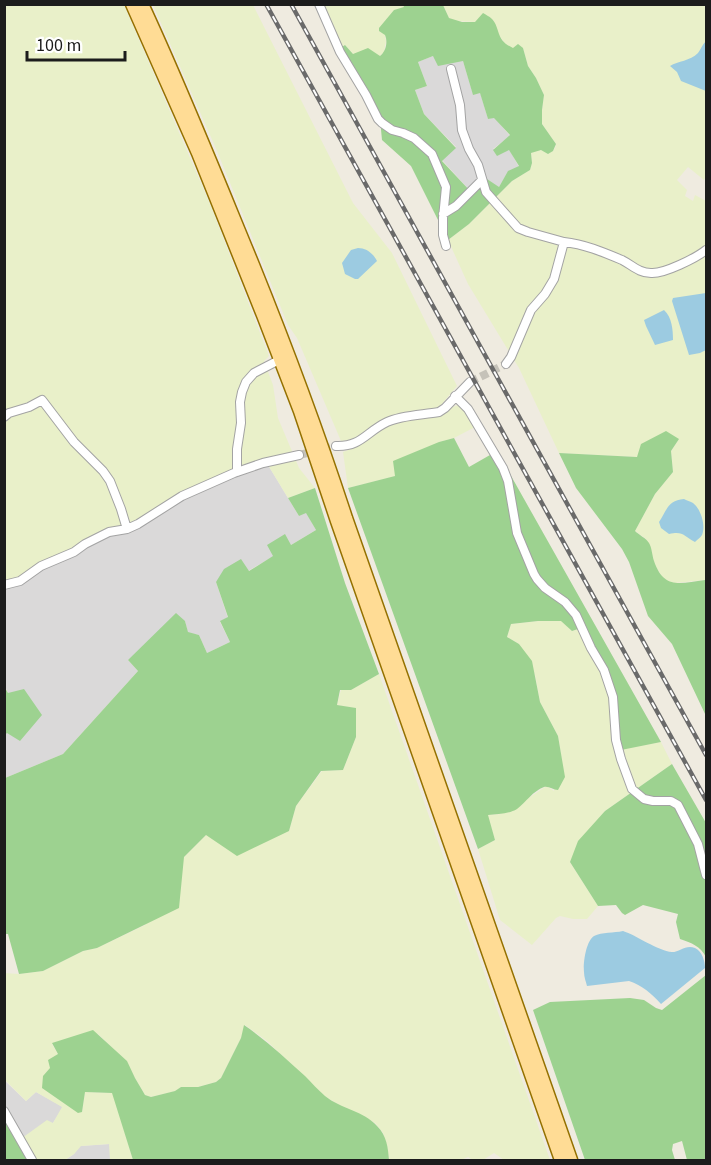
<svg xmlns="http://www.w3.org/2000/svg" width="711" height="1165" viewBox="0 0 711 1165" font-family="'Source Sans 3',sans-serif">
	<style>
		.residential { fill: #dad9d9 }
		.farmland { fill: #e9f0c9 }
		.forest { fill: #9dd290; fill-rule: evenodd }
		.water { fill: #9ccbe1 }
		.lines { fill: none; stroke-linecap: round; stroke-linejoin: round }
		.street-tunnel { stroke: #c5c2b9; stroke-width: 8; stroke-dasharray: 8 4; stroke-linecap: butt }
		.street-casing { stroke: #a3a3a3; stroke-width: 10 }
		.primary-casing { stroke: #947100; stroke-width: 15 }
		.street { stroke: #fff; stroke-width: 8 }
		.primary { stroke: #ffdc95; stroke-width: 12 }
		.rail-casing { stroke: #6a6a6a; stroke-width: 4.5 }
		.rail { stroke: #fff; stroke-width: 2; stroke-dasharray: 7; stroke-linecap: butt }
	</style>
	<rect width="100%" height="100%" fill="#efebe0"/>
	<path class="residential" d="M433,56L463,61L473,94L480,92L488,119L494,117L510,136L493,149H509L519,167L508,172L499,187L472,193L442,160L456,147L424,114L415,90L427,86L418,62Z
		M268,465L299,516L306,512L316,530L291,545H268L274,556L248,571L216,582L228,618L220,622L230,642L207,653L199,635L188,633L185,621L128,660L138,671L63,754L5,778V735L7,733L8,693L5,686V584L183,494Z
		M4,1080L26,1101L36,1092L63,1107L53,1123L22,1138L5,1108Z
		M110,1144V1160H65L74,1154L80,1146Z"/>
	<path class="farmland" d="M403,4L405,6L385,35L386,41L384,52L380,56L353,54L345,45L342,47L319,5Z
		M4,5H124L210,204L269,356L264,361L273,385L278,418L299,468L315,488L288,498L268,465H249L134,524L112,529L20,578L4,584Z
		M153,5H253L353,203L392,253L457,386L436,411L388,418L355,439L341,441L297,338L288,325L217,151Z
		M443,5H706V176L704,180L688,167L677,180L687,190L685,196L693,201L695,195L706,201V247L703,251L661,270L649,272L625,258L519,227L495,198L512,181L530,170L532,163L531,153L537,150L553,151L555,148L556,144L542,124V110L544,95L536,78L528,66L523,48L513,49L506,45L498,34L493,20L475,22L455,21L449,18Z
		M490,203L515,229L615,259L643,276L661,277L706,254V565L705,580L675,583L668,582L662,577L655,565L646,539L635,531L655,494L673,472L671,451L679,439L637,457L559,453L519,368L468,284L448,240L469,224Z
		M458,405L463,408L475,427L454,438L439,442L396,476L348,488L343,452L351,449L386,426L401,421L439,416L450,408Z
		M538,621H562L572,631L578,629L609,689L616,750L661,742L672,764L605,811L570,862L598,906L587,919H573L560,916L556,918L532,945L500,920L478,849L495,840L487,815L500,814L520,806L527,799L545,787H548L554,791L561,754L558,736L540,702L535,675L519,644L507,637L511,624Z
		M379,674L550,1160H504L494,1153L483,1160H473L468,1157L461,1160H389L387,1146L383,1133L375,1123L341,1106L324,1096L267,1041L245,1025L241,1038L221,1078L216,1082L198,1087H181L176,1091L151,1097L145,1095L135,1078L126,1061L98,1034L52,1044L58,1054L82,1112L85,1092L113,1093L133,1160H110L109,1144L81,1146L74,1154L65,1160H34L22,1138L47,1120L53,1123L62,1107L36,1092L26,1101L5,1080L4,973L19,974L43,971L83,951L97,948L145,925L184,857L206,835L289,831L296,806L322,771L343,770L356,737V709L337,705L341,690H351Z"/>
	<path class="forest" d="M403,5H443L449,18L462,22H475L483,13C486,15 489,16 492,19C501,29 495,40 513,48L518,44L523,48L528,66L536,78L544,95L542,110V124L556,144L553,151L548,154L541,150L531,153L532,163L530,170L512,181L469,224L448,240L411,166L382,140L380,119L367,88L347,60L342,47L345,45L353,54L368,48L380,56C386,51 388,42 385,35L379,31V28L394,10L404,7ZM433,56L438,66L463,61L473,95L480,93L488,119L494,118L510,135L493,150L497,156L509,150L519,166L508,171L499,187L487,179L472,193L442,161L456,148L424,114L415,90L427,86L418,62Z
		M666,431L679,439L671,451L673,472L655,494L635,531C639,535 646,538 649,543C652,548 652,555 654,561C664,590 680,583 705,580L706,565V716L672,644L648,616L629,562L622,549L576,488L559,453L637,457L641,444Z
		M454,438L469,467L497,451L661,742L616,751L609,689L578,629L572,631L561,621H538L511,624L507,637L519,644L532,661L540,702L558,736L565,777L558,790C553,790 549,786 544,787C533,791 526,802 517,809C509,814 497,814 488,815L495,840L478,849L348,488L395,476L393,461L439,442Z
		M315,488L345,583L379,674L351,690H340L337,705L356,708V737L343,770L321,771L296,806L289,831L237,856L206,835L184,857L179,908L97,948L83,951L43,971L19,974L8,934H5V778L63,754L138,671L128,660L176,613L185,621L188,632L199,635L207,653L230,642L220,621L228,617L216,582L224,569L241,559L249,571L273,556L267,545L285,534L291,545L316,530L306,513L299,516L288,498Z
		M4,686L8,693L24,689L42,715L20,741L7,733L5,735Z
		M672,764L706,823V957C700,946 692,943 680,939L676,922L678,914L643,905L625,915L622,913L616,905L598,906L570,862L578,841L605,811Z
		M706,975V1160H687L682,1141L673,1144L672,1150L675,1160H585L533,1010L550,1002L630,998L644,1000L656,1008L662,1010Z
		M244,1025C267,1041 285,1058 305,1076C312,1083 318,1090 325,1096C341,1109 364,1111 377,1126C387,1136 388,1148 389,1160H133L112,1093L85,1092L82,1112L78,1113L42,1088L43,1076L50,1068L48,1060L58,1054L52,1043L93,1030L127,1061L135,1078L145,1095L151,1097L175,1091L181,1087H198L216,1082L221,1078L241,1038Z
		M4,1119L30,1160H5Z"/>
	<path class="water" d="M706,41V91L681,81L677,72L670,66C678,61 690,61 698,53C701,49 702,45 706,41Z
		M358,248C366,248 373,253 377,261L358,279H355L345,274L342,263L351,250Z
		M706,293V350L700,353L689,355L672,301L673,298Z
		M664,310C672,317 673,330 673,340L655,345L646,326L644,320Z
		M684,499C686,500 691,502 693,503C701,509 706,526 702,535C700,538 698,539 695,542C683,536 684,531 669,534L661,528L659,522C667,510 668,500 684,499Z
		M623,931C636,935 658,951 672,952C680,952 686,944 695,948C702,951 705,961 705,968L661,1004C652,994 642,985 629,981L587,986C586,982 584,977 584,972C583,963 586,941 594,936C602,932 614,933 623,931Z"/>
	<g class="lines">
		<path class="street-tunnel" d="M470,382L506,364
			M299,455L336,446"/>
		<defs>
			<path id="street" d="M319,4L340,52L366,95L378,119L382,123L392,130L403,133L414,138L432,154L446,187L443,218V235L446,246
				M451,69L460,105L462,130L469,149L478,165L486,192L518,228L528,232L564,242
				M443,214L456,206L482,180
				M506,364L511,357L531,310L545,294L554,279L564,242C584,244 603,252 622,260C632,265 639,273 651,273C664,274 696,258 706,250
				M455,396L468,409L503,468L508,481L517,533L534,574L537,579L545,588L565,602L576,615L591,648L604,670L613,697L616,740L621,759L632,789L644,799L653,801H671L678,805L698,844L706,875
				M4,417L9,413L29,407L42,400L74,442L103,471L110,481L121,509L127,529
				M336,446C361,447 366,432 387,422C402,415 422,415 439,412L445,408L470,382
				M237,472V449L241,423L240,402L242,392L246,382L254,373L281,359
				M4,585L20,581L41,566L74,552L85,544L109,532L127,529L138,524L182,496L234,473L263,463L299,455
				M4,1111L32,1160"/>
			<path id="primary" d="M132,4L198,153L263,315L300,411L337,521L561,1160
				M142,4C182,90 217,178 253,265C287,349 318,432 346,518L571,1160"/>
		</defs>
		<use href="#street" class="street-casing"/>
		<use href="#primary" class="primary-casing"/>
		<use href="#street" class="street"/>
		<use href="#primary" class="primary"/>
		<defs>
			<path id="rail" d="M266,4L706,800
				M291,4L706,755"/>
		</defs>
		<use href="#rail" class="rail-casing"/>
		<use href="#rail" class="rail"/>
	</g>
	<rect width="711" height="1165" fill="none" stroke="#1c1c1c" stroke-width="12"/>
	<path d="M27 51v9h98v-9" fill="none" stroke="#1c1c1c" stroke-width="3"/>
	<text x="36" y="51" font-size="18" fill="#1c1c1c" stroke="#ffffff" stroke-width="4.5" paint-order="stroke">100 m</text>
</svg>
